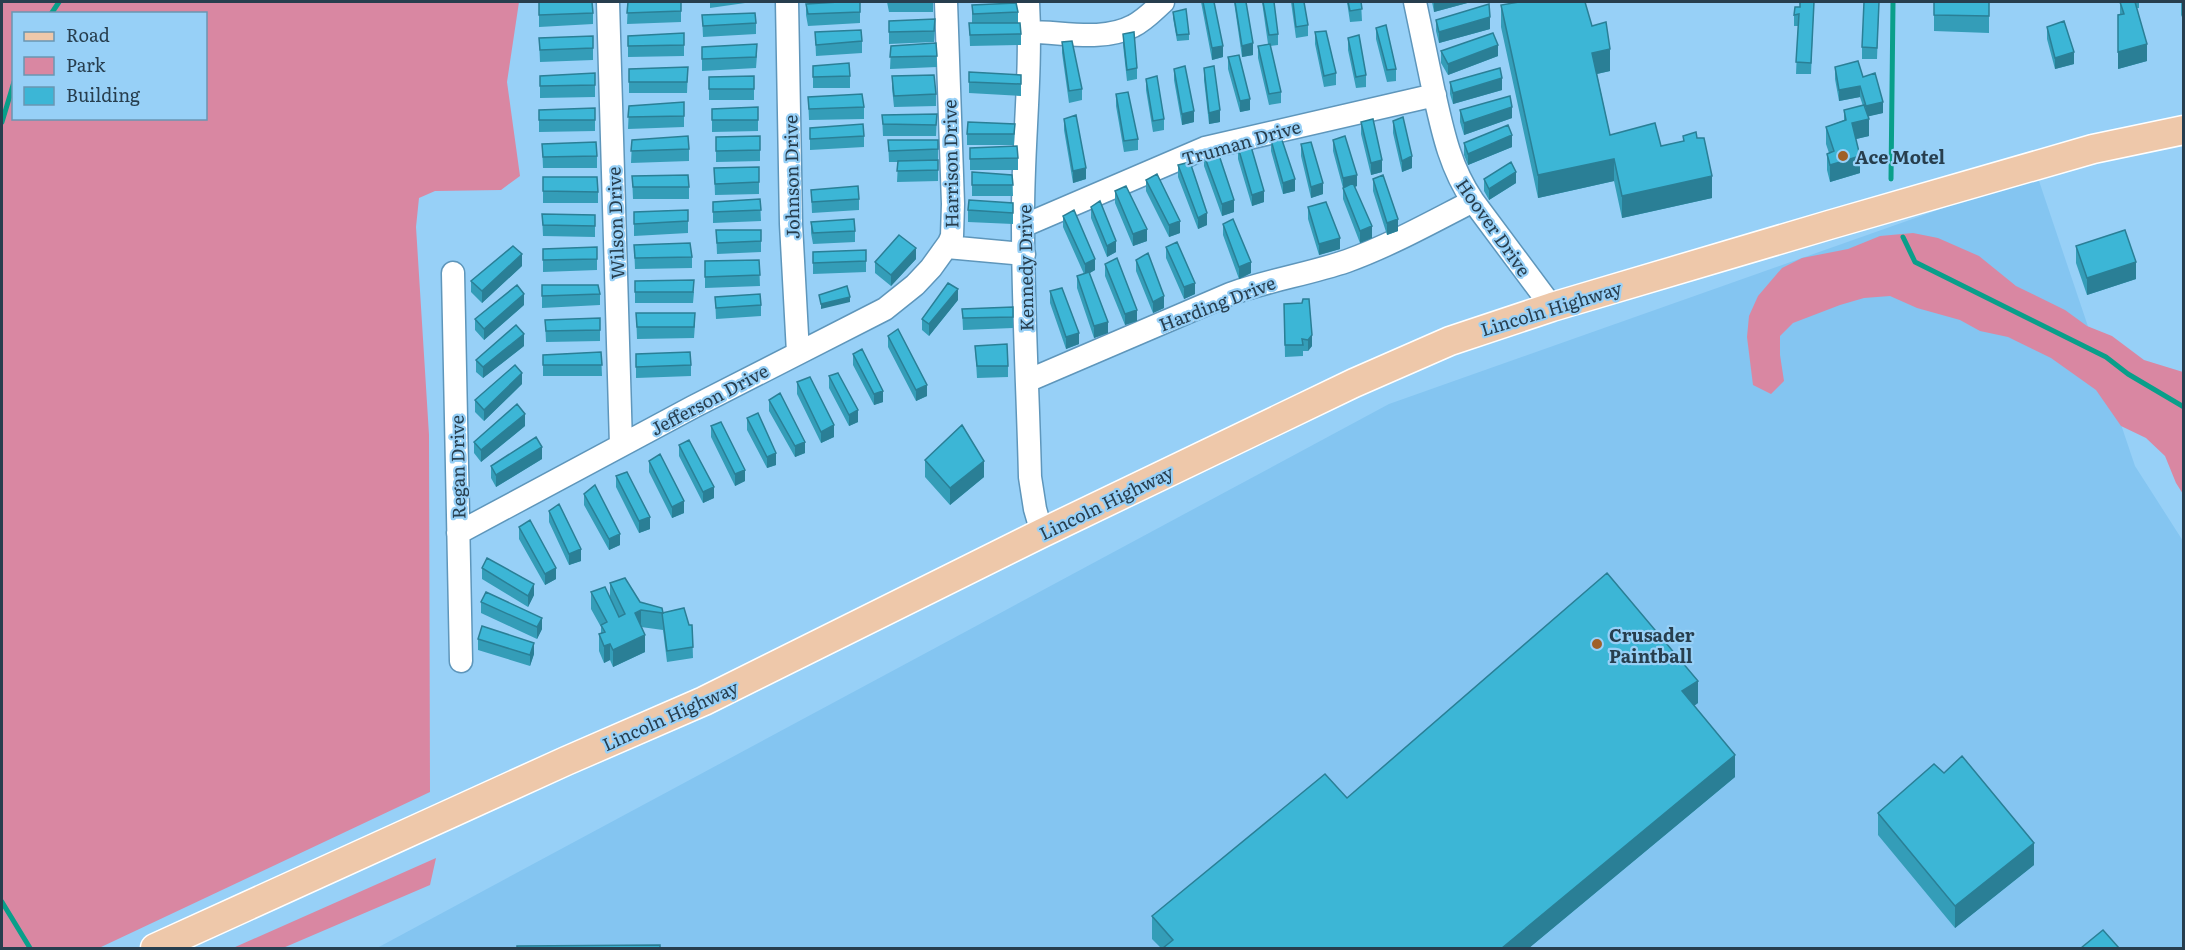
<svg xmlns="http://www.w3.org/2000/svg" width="2185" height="950" viewBox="0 0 2185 950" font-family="Literata,serif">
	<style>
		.built { fill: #84c5f1 }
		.green { fill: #d987a2; fill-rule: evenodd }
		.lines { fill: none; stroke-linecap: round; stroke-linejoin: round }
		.stream { stroke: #099f8a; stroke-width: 5 }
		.minor-casing { stroke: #5e96bb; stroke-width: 25 }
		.major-casing { stroke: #fff; stroke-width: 31 }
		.minor { stroke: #fff; stroke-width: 22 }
		.major { stroke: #eec8aa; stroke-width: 28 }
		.wall { fill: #349db8 }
		.shaded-wall { fill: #2a7f96 }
		.building { fill: #3cb6d6; stroke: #2a7f96; stroke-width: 1.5 }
		.poi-dot { fill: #a06028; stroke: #97d0f7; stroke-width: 2 }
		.labels { text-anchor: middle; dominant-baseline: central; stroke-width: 4.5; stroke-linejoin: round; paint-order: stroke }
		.street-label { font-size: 18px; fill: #273e4e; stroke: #97d0f7 }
		.poi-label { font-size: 18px; font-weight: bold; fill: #273e4e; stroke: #97d0f7; text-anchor: start }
	</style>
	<rect width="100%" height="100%" fill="#97d0f7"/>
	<path class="built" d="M2037,175L2135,466L2183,541V948H377L1389,404Z"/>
	<path class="green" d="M2,2H519L507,82L520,176L501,190L435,191L419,198L416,227L429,435L430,792L99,948H2ZM14,14H206V118H14Z
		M1913,233L1938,238L1979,256L2016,286L2065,310L2087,326L2112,336L2144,360L2183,372V494L2176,483L2165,456L2146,438L2121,426L2096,390L2051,358L2008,337L1980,331L1960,320L1917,308L1890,296L1864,298L1840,305L1793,323L1780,336V355L1784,381L1771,394L1753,385L1747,337L1749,316L1758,296L1782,268L1802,258L1848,249L1880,236Z
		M436,858L430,885L283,948H233Z"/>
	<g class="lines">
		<path class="stream" d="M51,14L59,2
			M2,122L14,82
			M1891,179L1893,2
			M1903,237L1915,262L2106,357L2128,374L2184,407
			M2,902L30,948"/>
		<defs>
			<path id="minor" d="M608,2L621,445
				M787,2L791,224L798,353
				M1028,2C1032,76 1022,150 1023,225C1023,309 1028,393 1030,477L1035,509L1042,533
				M1415,2C1421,30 1427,59 1433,88C1442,128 1449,166 1473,201L1552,307
				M1030,32C1063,32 1103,42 1133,26C1145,20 1154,10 1163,2
				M1023,226L1205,148L1435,95
				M947,247L1024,254
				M453,273L461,661
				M1027,381L1230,294C1269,280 1309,274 1347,261C1391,245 1432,222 1473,201
				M458,533L693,407L885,309L915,285L931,268L949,243L952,236L953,204L946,2"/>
			<path id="major" d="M155,948L566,761L704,701L1042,533L1354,383L1450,341L1552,307L1829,225L2093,149L2184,130"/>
		</defs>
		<use href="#minor" class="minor-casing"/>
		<use href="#major" class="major-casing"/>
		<use href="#minor" class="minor"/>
		<use href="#major" class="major"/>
	</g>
	<path class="wall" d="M539,2L593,13V24L539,27Z
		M628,2H681V22L627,24Z
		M710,2H752L710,8Z
		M887,2H933V12H889Z
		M1201,2H1214L1223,57L1212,60Z
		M1234,2H1246L1253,55L1242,57Z
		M1262,2H1274L1278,34V45L1270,46L1281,92V103L1269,105L1258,58V46L1268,44Z
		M1291,2H1304L1308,25V36L1296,38Z
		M1347,2H1361L1362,21L1350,22Z
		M1432,2H1471L1434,12Z
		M1800,2H1814L1811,74H1796L1798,26H1794V15L1800,7Z
		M1879,2L1877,59H1862V47Z
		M1934,2H1989V33L1934,31Z
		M2120,2H2139V8H2137L2147,61L2118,69V15H2120Z
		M2181,2H2184V21L2181,15Z
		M806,4L860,12V23L808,26L806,15Z
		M972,5L1018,12V23L1021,34V45L970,46L969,23H972Z
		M1501,5L1592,26L1610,71L1597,74L1610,135L1661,146L1683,141V136L1712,198L1622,218L1614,181L1538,198L1501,27Z
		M1173,12L1189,34V40L1177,41L1173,18Z
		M702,15L756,23V34L703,37Z
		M1436,20L1490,29L1439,43L1436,31Z
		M889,21L935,30L934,42L889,44Z
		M2047,27L2074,64L2055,69L2047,39Z
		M1376,28L1396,69V81L1387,82L1376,39Z
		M815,32L862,41V53L816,56Z
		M1315,32L1336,73V85L1324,87L1315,44Z
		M684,33V56L628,57V36Z
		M1123,34L1137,68V79L1127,81L1123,45Z
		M593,36V60L540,62L539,38Z
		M1348,38L1366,75V87L1356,88L1348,50Z
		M1062,42L1082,89V100L1069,103L1062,53Z
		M936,43L937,67L890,69L891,46Z
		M702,47L757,55L756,68L702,71Z
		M1441,51L1498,56L1448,75L1441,63Z
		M1228,57L1250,110L1240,112L1228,69Z
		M813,66L850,76V88H813Z
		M688,67L687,93H629V69Z
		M1835,67L1863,77L1883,113L1868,116L1869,136L1856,139L1860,173L1830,182L1827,170V154L1829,153L1826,144V127L1844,120V110L1863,106L1860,97L1839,101L1835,79Z
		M1204,68L1220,122L1209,124L1204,80Z
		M1174,69L1194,122L1182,125L1174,80Z
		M969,72L1021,75V96L969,93Z
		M595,73V97L540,98V76Z
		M754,76V100H709V77Z
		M892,76L936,94V106L894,107L892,88Z
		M1146,79L1164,119V130L1153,132L1146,90Z
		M1450,82L1502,90L1453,104L1450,94Z
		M1116,94L1138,139V150L1124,152L1116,106Z
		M808,97L864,107V119L809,120Z
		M684,102V127L628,129L629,106Z
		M758,107V131L712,132V109Z
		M539,110L595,120V131L539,132Z
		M1460,110L1512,118L1464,135L1460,122Z
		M937,114L936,136H883L882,115Z
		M1064,119L1086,179L1073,183L1064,130Z
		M1393,121L1412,168L1402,172L1393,133Z
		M1361,122L1382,172L1371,175L1361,134Z
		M1015,124L1014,145H967V134Z
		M810,128L864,136V147L810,150Z
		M760,136V161L716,162V137Z
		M632,140L689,149V161L631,163Z
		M888,140H938V181L897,182L898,162H889Z
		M1271,140L1295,191L1283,194L1271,151Z
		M1333,140L1357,186L1355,187L1372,238L1360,243L1343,199V188L1333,151Z
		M1464,143L1512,147L1468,165L1464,155Z
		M542,144L597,156V168H543Z
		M1301,144L1323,194L1311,198L1301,156Z
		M1238,147L1264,202L1252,206L1238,159Z
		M970,148L1018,158V170H970Z
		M1204,155L1234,212L1222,216L1204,166Z
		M1178,165L1207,225L1198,229L1178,177Z
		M759,167V194L715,195L714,168Z
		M972,172L1012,175L1013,196H972Z
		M632,176L689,187V199H633Z
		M543,177L598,192V203H543Z
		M1373,179L1398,231L1387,235L1373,191Z
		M1484,179L1516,183L1489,200L1484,191Z
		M1146,180L1180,233L1169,237L1146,191Z
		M811,190L859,199V210L812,213Z
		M1115,191L1147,241L1133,246L1115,203Z
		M760,199L761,221L713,223V202Z
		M1013,203V224L968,222V210Z
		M1091,207L1116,252L1107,257L1091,218Z
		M1308,207L1340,249L1319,255L1308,219Z
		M688,210V233L634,236V212Z
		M542,214L595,215V237L543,236Z
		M1063,216L1095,270L1089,273L1108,333L1094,338L1077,288V276L1084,274L1063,227Z
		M811,222L855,231V242L813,244L811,233Z
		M1223,224L1251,273L1239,279L1223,235Z
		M716,230H761V252L717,254Z
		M634,245L692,257V268L635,269Z
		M2076,246L2136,279L2087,295L2076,263Z
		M597,247V270L543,272V249Z
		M1166,247L1195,294L1184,299L1166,258Z
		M813,252L866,261V272L813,274Z
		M916,259L891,286L875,273V262Z
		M759,260L760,286L705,288V261Z
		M1136,260L1164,308L1153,313L1136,271Z
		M1105,264L1137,321L1125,325L1105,276Z
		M522,266L482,303L471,292V281Z
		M635,281L694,292L693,303H635Z
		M542,285L600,294V305L542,308Z
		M1050,291L1079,344L1066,349L1050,303Z
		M715,297L761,305V316L716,319Z
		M958,300L929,336L922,330V319Z
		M1284,304L1312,346L1308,351H1303V356L1285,357Z
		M524,305L484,340L475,330V319Z
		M1013,307V328L963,330L962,309Z
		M636,313L695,324L694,338L637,339Z
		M600,318V341L546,342L545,320Z
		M888,336L927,396L916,401L888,347Z
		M524,346L483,378L476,372V360Z
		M975,346L1008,366V377L977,378Z
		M601,352L602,376H543V355Z
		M636,354L691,365V376L636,378Z
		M853,354L883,402L874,405L853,365Z
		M829,376L858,422L849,426L829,388Z
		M797,382L834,437L821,443L797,394Z
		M522,384L484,421L475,412V400Z
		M769,400L805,453L795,457L769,411Z
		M747,418L776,465L767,468L747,430Z
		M525,426L481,462L474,453V442Z
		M711,426L745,481L735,486L711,437Z
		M679,445L714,498L703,503L679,456Z
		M542,459L496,487L491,478V466Z
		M925,460L984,477L950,505L925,477Z
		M649,461L684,513L672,518L649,472Z
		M616,476L650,529L639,533L616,487Z
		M584,494L620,545L609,550L584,505Z
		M549,511L581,561L569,565L549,522Z
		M519,527L556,579L545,585L519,539Z
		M482,568L534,595L528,607L482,579Z
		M610,583L640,602L689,625H692L693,658L667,662L663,630L641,627L645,652L613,667L610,660L604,663L599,651V634L601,633V627L591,609V592L610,596Z
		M481,602L542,629L537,639L481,613Z
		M478,639L534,654L530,666L478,650Z
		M1698,703L1694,706L1735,777L1529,948H1161L1152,939V916L1347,798Z
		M1878,813L2034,865L1955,928L1878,835Z"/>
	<path class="shaded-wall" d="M1434,2H1471L1434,12Z
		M1490,17V29L1439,43V32Z
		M1253,43V55L1242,57V46Z
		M2147,44V61L2118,69V52Z
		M1498,45V56L1448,75V64Z
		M1223,46V57L1212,60V48Z
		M1610,49V71L1592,75V53Z
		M2074,52V64L2055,69V58Z
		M1502,78V90L1453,104V93Z
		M1860,86V97L1839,101V90Z
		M1250,99V110L1240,112V101Z
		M1883,102V113L1866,117V106Z
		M1512,107V118L1464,135V123Z
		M1220,110V122L1209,124V113Z
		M1194,111V122L1182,125V114Z
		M1869,119V136L1852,140V123Z
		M1512,135V147L1468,165V154Z
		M1412,156V168L1402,172V161Z
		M1860,156V173L1830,182V165Z
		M1614,159V181L1538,198V175Z
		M1382,160V172L1371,175V163Z
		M1086,168V179L1073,183V171Z
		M1516,172V183L1489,200V189Z
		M1357,175V186L1343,190V178Z
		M1712,176V198L1622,218V196Z
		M1295,179V191L1283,194V183Z
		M1323,183V194L1311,198V187Z
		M1264,191V202L1252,206V195Z
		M1234,200V212L1222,216V204Z
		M1207,213V225L1198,229V218Z
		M1398,219V231L1387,235V223Z
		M1180,221V233L1169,237V225Z
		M1372,226V238L1360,243V231Z
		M1147,229V241L1133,246V234Z
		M1340,238V249L1319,255V244Z
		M1116,241V252L1107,257V246Z
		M916,248V259L891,286V275Z
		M522,254V266L482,303V291Z
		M1095,259V270L1085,276V264Z
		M1251,262V273L1239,279V267Z
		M2136,262V279L2087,295V278Z
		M1195,283V294L1184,299V287Z
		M958,289V300L929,336V324Z
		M524,294V305L484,340V329Z
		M1164,296V308L1153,313V302Z
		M850,297V302L821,309V304Z
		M1137,310V321L1125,325V314Z
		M1108,322V333L1094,338V326Z
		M1079,333V344L1066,349V337Z
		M524,334V346L483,378V367Z
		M1312,335V346L1308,351V340Z
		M522,373V384L484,421V410Z
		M927,385V396L916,401V390Z
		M883,391V402L874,405V394Z
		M858,410V422L849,426V415Z
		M525,414V426L481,462V450Z
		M834,425V437L821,443V432Z
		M805,442V453L795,457V446Z
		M542,447V459L496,487V475Z
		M776,453V465L767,468V457Z
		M984,461V477L950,505V488Z
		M745,470V481L735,486V474Z
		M714,487V498L703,503V492Z
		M684,501V513L672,518V507Z
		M650,517V529L639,533V521Z
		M620,534V545L609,550V539Z
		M581,549V561L569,565V554Z
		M556,568V579L545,585V574Z
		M534,584V595L528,607V596Z
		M641,610V627L635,613Z
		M542,618V629L537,639V627Z
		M645,635V652L613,667V650Z
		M534,643V654L530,666V655Z
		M610,644V660L604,663V646Z
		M1698,681V703L1682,714V691Z
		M1735,755V777L1529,948H1502Z
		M2034,843V865L1955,928V906Z"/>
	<path class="building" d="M539,2H592L593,13L539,15Z
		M628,2H681V11L627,13Z
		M839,2H860V12L808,14L806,4Z
		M1203,2H1214L1223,46L1212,48Z
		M1235,2H1246L1253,43L1242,46Z
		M1263,2H1274L1278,34L1269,35Z
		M1293,2H1304L1308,25L1296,27Z
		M1348,2H1361L1362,9L1350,11Z
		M1519,2H1585L1592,26L1606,22L1610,49L1592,53L1610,135L1655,123L1661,146L1684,141L1683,136L1696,132L1697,138H1704L1712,176L1622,196L1614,159L1538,175L1501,5Z
		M1800,2H1814L1811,63L1796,62L1799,14L1794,15L1795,7H1800Z
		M1864,2H1879L1877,48L1862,47Z
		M1934,2H1989V16L1934,15Z
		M2120,2H2135L2147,44L2118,52V15L2124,14Z
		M1016,3L1018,12L973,14L972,5Z
		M1489,4L1490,17L1439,32L1436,20Z
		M1186,9L1189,34L1177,35L1173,12Z
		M755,13L756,23L703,26L702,15Z
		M935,19L934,31L889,32V21Z
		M2064,21L2074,52L2055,58L2047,27Z
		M969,23H1020L1021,34L970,35Z
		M1386,25L1396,69L1387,70L1376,28Z
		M861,30L862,41L816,45L815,32Z
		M1326,31L1336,73L1324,76L1315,32Z
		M1134,32L1137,68L1127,70L1123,34Z
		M684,33V45L628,46V36Z
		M1493,33L1498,45L1448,64L1441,51Z
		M1359,35L1366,75L1356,77L1348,38Z
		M593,36V48L540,50L539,38Z
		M1072,41L1082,89L1069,91L1062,42Z
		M936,43L937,56L890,57L891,46Z
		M757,44L756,57L702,59V47Z
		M1270,44L1281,92L1269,94L1258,46Z
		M1239,55L1250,99L1240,101L1228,57Z
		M1858,61L1863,77L1875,73L1883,102L1866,106L1860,86L1839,90L1835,67Z
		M849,63L850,76L813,77V66Z
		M1185,66L1194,111L1182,114L1174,69Z
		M1214,66L1220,110L1209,113L1204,68Z
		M688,67L687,82H629V69Z
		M1500,68L1502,78L1453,93L1450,82Z
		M969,72L1021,75V84L969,82Z
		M595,73V85L540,86V76Z
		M934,75L936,94L894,96L892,76Z
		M754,76V89H709V77Z
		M1157,76L1164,119L1153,121L1146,79Z
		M1128,92L1138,139L1124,141L1116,94Z
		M862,94L864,107L809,109L808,97Z
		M1510,96L1512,107L1464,123L1460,110Z
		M684,102V116L628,117L629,106Z
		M1864,105L1869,119L1852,123L1860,156L1830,165L1827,154L1834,151L1826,127L1846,120L1844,110Z
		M758,107V120H712V109Z
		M595,108V120H539V110Z
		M937,114L936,125L883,124L882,115Z
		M1076,115L1086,168L1073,171L1064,119Z
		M1403,117L1412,156L1402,161L1393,121Z
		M1373,119L1382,160L1371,163L1361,122Z
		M968,122L1015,124L1014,134H967Z
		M863,124L864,136L810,139V128Z
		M1508,125L1512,135L1468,154L1464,143Z
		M688,136L689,149L631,151L632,140Z
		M760,136V150L716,151V137Z
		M1345,136L1357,175L1343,178L1333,140Z
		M1281,137L1295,179L1283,183L1271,140Z
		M888,140H938V149L889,151Z
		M596,142L597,156L543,157L542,144Z
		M1311,142L1323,183L1311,187L1301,144Z
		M1250,143L1264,191L1252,195L1238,147Z
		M1017,146L1018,158L970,159V148Z
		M1217,149L1234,200L1222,204L1204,155Z
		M938,160V170L897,171L898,161Z
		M1190,162L1207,213L1198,218L1178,165Z
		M1511,162L1516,172L1489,189L1484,179Z
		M759,167V182L715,184L714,168Z
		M972,172L1012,175L1013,185H972Z
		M1157,174L1180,221L1169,225L1146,180Z
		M688,175L689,187H633L632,176Z
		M1383,175L1398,219L1387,223L1373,179Z
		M543,177H597L598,192L543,191Z
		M1353,183L1372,226L1360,231L1343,188Z
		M858,186L859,199L812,202L811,190Z
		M1126,186L1147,229L1133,234L1115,191Z
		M760,199L761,210L713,212V202Z
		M969,200L1013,203V213L968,210Z
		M1100,201L1116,241L1107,246L1091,207Z
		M1326,202L1340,238L1319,244L1308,207Z
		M688,210V221L634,224V212Z
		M1074,210L1095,259L1085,264L1063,216Z
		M542,214L595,215V226L543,225Z
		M854,219L855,231L813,233L811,222Z
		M1233,219L1251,262L1239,267L1223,224Z
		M716,230H761V241L717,243Z
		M2125,230L2136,262L2087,278L2076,246Z
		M899,235L916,248L891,275L875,262Z
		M1177,242L1195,283L1184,287L1166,247Z
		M690,243L692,257L635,258L634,245Z
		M513,246L522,254L482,291L471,281Z
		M597,247V259L543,260V249Z
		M866,250V261L813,263V252Z
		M1148,253L1164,296L1153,302L1136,260Z
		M1117,258L1137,310L1125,314L1105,264Z
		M759,260L760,275L705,277V261Z
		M1089,272L1108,322L1094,326L1077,276Z
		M694,280L693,292H635V281Z
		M948,283L958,289L929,324L922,319Z
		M517,285L524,294L484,329L475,319Z
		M542,285H598L600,294L542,296Z
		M847,286L850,297L821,304L819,295Z
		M1062,288L1079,333L1066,337L1050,291Z
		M760,294L761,305L716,308L715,297Z
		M1303,299H1309L1312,335L1308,340L1302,339L1303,345H1285L1284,304L1302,303Z
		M1013,307V317L963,318L962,309Z
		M636,313H695L694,327H637Z
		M600,318V330L546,331L545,320Z
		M516,325L524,334L483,367L476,360Z
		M898,329L927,385L916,390L888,336Z
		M1007,344L1008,366H977L975,346Z
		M862,349L883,391L874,394L853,354Z
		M601,352L602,365H543V355Z
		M690,352L691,365L636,367V354Z
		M515,365L522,373L484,410L475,400Z
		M838,373L858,410L849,415L829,376Z
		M810,377L834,425L821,432L797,382Z
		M780,393L805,442L795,446L769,400Z
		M517,404L525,414L481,450L474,442Z
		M758,413L776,453L767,457L747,418Z
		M721,422L745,470L735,474L711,426Z
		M962,425L984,461L950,488L925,460Z
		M536,437L542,447L496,475L491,466Z
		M689,440L714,487L703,492L679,445Z
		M660,454L684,501L672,507L649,461Z
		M627,472L650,517L639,521L616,476Z
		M595,485L620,534L609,539L584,494Z
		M559,504L581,549L569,554L549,511Z
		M530,520L556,568L545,574L519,527Z
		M487,558L534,584L528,596L482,568Z
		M1607,573L1698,681L1682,691L1735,755L1502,948H1163L1173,940L1152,916L1325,774L1347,798Z
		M625,578L640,602L662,608L663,613L641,610L635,613L645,635L613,650L610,644L604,646L599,634L605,632L601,625L607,622L591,592L605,587L619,617L625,614L610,583Z
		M486,592L542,618L537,627L481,602Z
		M684,608L689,625H692L693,647L667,651L662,613Z
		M482,626L534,643L530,655L478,639Z
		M1962,756L2034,843L1955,906L1878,813L1934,764L1944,773Z
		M2103,930L2119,948H2081Z
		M660,945V948H517V946Z"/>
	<g class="poi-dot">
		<circle cx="1843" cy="156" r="6"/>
		<circle cx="1597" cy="644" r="6"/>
	</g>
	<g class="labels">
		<g class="street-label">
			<text transform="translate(1241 142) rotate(-16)">Truman Drive</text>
			<text transform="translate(950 164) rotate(-91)">Harrison Drive</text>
			<text transform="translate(791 177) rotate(-91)">Johnson Drive</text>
			<text transform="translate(615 223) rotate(-92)">Wilson Drive</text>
			<text transform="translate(1494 227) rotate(55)">Hoover Drive</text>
			<text transform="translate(1025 268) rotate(-91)">Kennedy Drive</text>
			<text transform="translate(1217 303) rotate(-21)">Harding Drive</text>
			<text transform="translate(1551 308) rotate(-17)">Lincoln Highway</text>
			<text transform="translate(709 399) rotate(-28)">Jefferson Drive</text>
			<text transform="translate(457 467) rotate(-91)">Regan Drive</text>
			<text transform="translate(1106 502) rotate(-26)">Lincoln Highway</text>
			<text transform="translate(670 715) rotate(-24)">Lincoln Highway</text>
		</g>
		<g class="poi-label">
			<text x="1855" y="156">Ace Motel</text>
			<text x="1609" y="634">Crusader<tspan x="1609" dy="21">Paintball</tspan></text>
		</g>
	</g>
	<rect width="2185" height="950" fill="none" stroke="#273e4e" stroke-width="6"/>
	<rect x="12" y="12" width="195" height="108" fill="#97d0f7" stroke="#6a96b3" stroke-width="1.5"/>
	<rect x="24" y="32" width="30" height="9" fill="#eec8aa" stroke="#6a96b3" stroke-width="1.5"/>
	<text x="66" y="42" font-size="18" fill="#273e4e">Road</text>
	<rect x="24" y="57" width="30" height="18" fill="#d987a2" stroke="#6a96b3" stroke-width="1.5"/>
	<text x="66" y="72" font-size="18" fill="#273e4e">Park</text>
	<rect x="24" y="87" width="30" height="18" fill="#3cb6d6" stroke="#6a96b3" stroke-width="1.5"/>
	<text x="66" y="102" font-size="18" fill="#273e4e">Building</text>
</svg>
